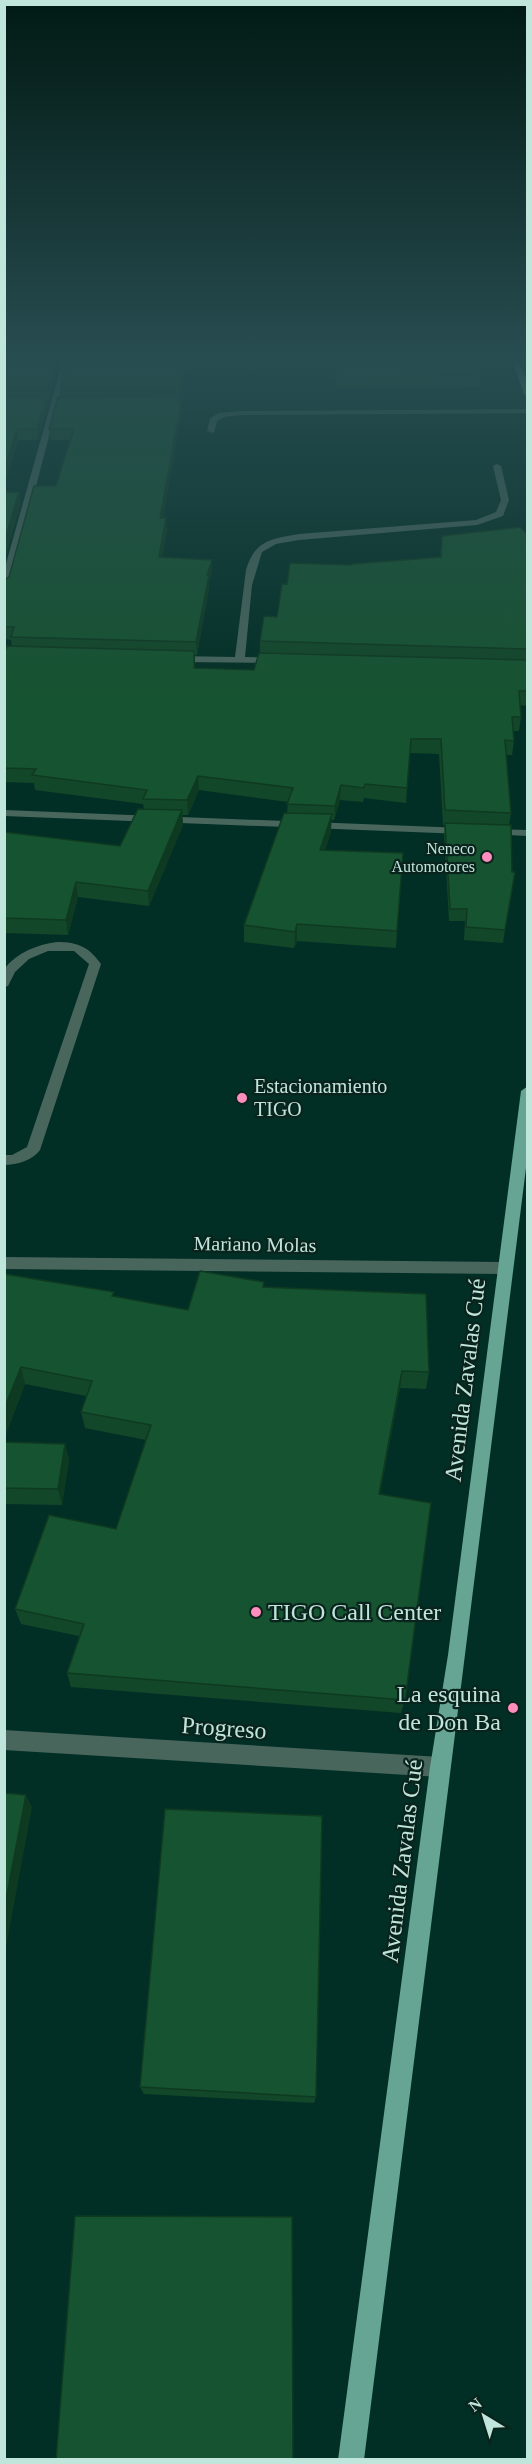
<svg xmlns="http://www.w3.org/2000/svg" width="532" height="2464" viewBox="0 0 532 2464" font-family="Georgia,serif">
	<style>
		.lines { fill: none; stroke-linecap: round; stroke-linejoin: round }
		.minor { fill: #49665d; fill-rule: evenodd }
		.major { fill: #66a593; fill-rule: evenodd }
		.wall { fill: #134729 }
		.shaded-wall { fill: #0f3a22 }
		.building { fill: #165330; stroke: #0f3a22; stroke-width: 1.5 }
		.poi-dot { fill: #fd8ebe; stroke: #0a231c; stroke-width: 2 }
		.labels { text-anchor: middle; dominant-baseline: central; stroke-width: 4.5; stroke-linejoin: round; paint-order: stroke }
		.far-poi-label { font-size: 16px; fill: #c0e5da; stroke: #0a231c; text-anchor: end }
		.poi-label { font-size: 20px; fill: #c0e5da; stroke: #0a231c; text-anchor: start }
		.street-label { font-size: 20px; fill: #c0e5da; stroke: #0a231c }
		.near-street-label { font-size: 24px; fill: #c0e5da; stroke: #0a231c }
		.near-poi-label { font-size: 24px; fill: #c0e5da; stroke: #0a231c; text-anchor: start }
	</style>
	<rect width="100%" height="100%" fill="#022f25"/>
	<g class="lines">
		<path class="minor" d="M63,360H69L9,589L4,592V571Z
			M243,360H249V361L246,363Z
			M528,409V413L241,415L224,417L217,421L214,433L207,431L210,418L219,413L241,411Z
			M497,464L501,466L509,500L503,516L477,525L299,540L276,544L262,552L252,585L245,657L276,658L279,659V663L177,662L172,659L177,656L235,657L246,570C255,540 271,539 299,534L476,520L496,512L501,500L493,466Z
			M4,810L463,828L469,831L463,834L4,816Z
			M493,829L528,830V836L489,834L487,832Z
			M57,942C78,942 89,947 101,964L40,1150C33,1160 17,1165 4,1165V1155H12L27,1147L89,964L74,951H48L29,959L15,972L8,986L4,987V969C18,952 36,945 57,942Z
			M4,1257L504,1262L509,1264L512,1268L509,1272L504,1274L4,1269Z
			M4,1730L440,1757L447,1760L450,1767L447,1774L440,1777L4,1750Z"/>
		<path class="major" d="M512,360H518L528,383V396L524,394Z
			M528,1086V1152L364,2460H338L430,1767L448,1655L521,1091Z"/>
	</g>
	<path class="wall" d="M4,360H61L49,400H46L47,408L38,440H18L4,487Z
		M67,360H187L181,400H179L181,413L163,518L167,530L162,557L212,572L209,581V588L197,655H195V668L254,670L260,653V641L277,617L287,584L352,565L440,557L442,536L528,535V706L520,705L521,717L519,731H513L514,741L512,755H506L511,813L509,825L505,930L503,943L464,940L465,921H449L444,835L445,825H443L439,754L410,753L406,803L364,798L363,802L340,800L334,820H331V831L325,850L397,931L396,948L297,941L294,948L244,942V925L287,813L288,802L199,790L188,815H182L183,825L149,906L78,897L68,935L4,933V832L120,846L144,809L143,804L35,790L34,783L4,782V653L12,646L11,640L4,639V580L9,577L56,486L71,440H50L49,429L61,397L60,388Z
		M252,360H475L481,375L480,386L337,388L332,360L252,361Z
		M4,1274L115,1297L188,1310L264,1282V1287L429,1372L426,1389L400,1388L380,1494L405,1700L401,1713L71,1687L67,1673L79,1636L21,1624L15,1609L116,1529L146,1440L85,1428L81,1412L86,1396L25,1384L4,1439Z
		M4,1442L65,1444L69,1460L62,1505L4,1504Z
		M140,2087L316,2097L314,2103L144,2094Z"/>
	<path class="shaded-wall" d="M57,360H61L49,400L48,389Z
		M185,360H187L181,400L180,389Z
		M46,397L47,408L38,440L37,429Z
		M181,402V413L161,530L160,518Z
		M17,429L18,440L4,487V470Z
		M19,492L21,503L4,561V543Z
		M166,518L167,530L160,569L159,557Z
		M212,560V572L209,581V588L197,655L196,642L207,575Z
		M198,776L199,790L188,815L187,800Z
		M341,785L340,800L334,820L335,806Z
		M182,810L183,825L149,906L148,891Z
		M332,814L331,831L320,867V850Z
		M76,882L78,897L68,935L66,920Z
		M297,924V941L294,948L295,932Z
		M21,1367L25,1384L4,1439V1409Z
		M402,1371L400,1388L377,1510L379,1494Z
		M65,1444L69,1460L62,1505L58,1489Z
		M26,1795L32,1807L4,1958V1910Z"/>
	<path class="building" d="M4,360H57L48,389H4Z
		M67,360H185L180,389L60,388Z
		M334,360H475L481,375L338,377Z
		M179,395L178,402H181L160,518H166L159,557L212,560L207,575H209L196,642L11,637L14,627H4V580L9,577L34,486H56L74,429H49L58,397Z
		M4,397H46L37,429H17L4,470Z
		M4,492H19L4,543Z
		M520,527L528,535V649L260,641L264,616L277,617L282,584H287L290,563L352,565V564L441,557L442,536Z
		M7,646L194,651V668L254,670L259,653L528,660V691H519L521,717H512L514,741L505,740L511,813L445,810L441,739H411L407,788L365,784L364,788L341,785L335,806L287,804L293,788L198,776L187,800L143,799L147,790L32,775L36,769L4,768V653Z
		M138,809L182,810L148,891L76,882L66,920L4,918V832L120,846Z
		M284,813L332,814L320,850L403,853L397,931L297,924L295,932L244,925Z
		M445,823L511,825L512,872H515L505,930L466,927L467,909H450Z
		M200,1271L264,1282L263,1287L426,1294L429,1372L402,1371L379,1494L431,1503L405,1700L67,1673L84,1624L15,1609L49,1515L116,1529L151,1425L81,1412L92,1381L21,1367L4,1409V1274L114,1292L112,1296L188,1310Z
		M4,1442L65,1444L58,1489L4,1488Z
		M4,1793L26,1795L4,1910Z
		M165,1809L322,1816L316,2097L140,2087Z
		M75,2216L292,2217L293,2460H56Z"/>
	<linearGradient id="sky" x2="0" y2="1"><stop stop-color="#011a14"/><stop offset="0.51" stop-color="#284d51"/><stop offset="1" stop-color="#284d51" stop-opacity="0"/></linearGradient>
	<rect width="532" height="705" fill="url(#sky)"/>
	<g class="poi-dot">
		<circle cx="487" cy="857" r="6"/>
		<circle cx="242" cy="1098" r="6"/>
		<circle cx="256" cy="1612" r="6"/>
		<circle cx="513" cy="1708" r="6"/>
	</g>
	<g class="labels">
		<g class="far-poi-label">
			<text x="475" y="848">Neneco<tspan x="475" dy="18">Automotores</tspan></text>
		</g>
		<g class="poi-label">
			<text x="254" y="1086">Estacionamiento<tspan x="254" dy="23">TIGO</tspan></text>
		</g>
		<g class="street-label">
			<text transform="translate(255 1244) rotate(1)">Mariano Molas</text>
		</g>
		<g class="near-street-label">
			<text transform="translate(465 1380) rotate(-83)">Avenida Zavalas Cué</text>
			<text transform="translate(224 1728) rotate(4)">Progreso</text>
			<text transform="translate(402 1861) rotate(-83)">Avenida Zavalas Cué</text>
		</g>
		<g class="near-poi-label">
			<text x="268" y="1612">TIGO Call Center</text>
			<text x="501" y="1694" text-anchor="end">La esquina<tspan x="501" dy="28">de Don Ba</tspan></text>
		</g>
	</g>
	<rect width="532" height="2464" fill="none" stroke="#c0e5da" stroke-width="12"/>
	<g transform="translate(484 2416) rotate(322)" stroke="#0a231c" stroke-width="4.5" paint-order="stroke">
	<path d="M0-4.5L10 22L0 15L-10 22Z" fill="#c0e5da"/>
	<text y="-9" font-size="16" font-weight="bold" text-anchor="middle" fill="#c0e5da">N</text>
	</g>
</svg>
